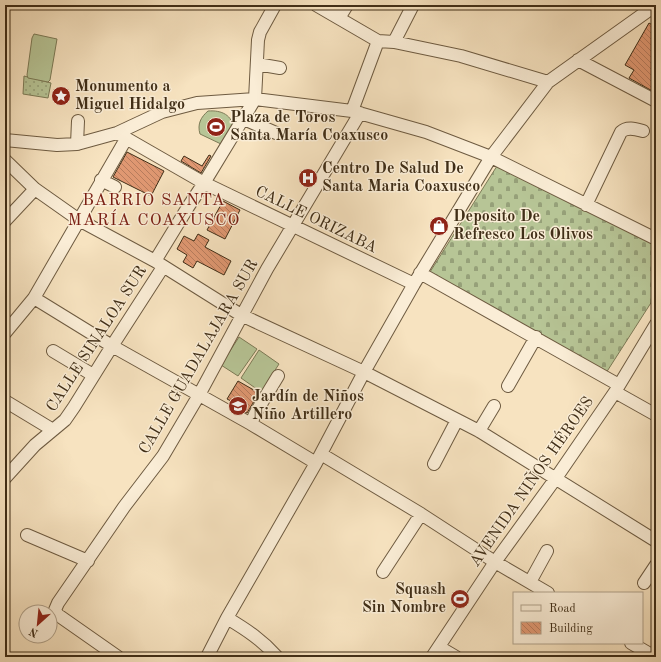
<svg xmlns="http://www.w3.org/2000/svg" width="661" height="662" viewBox="0 0 661 662" font-family="'Old Standard TT',serif">
	<style>
		.grass { fill: url(#grass-dots); stroke: #7c7a56 }
		.cemetery { fill: url(#cemetery-stones); stroke: #7c7a56 }
		.pitch { fill: #b7c596; stroke: #7c7a56 }
		.building { fill: url(#building-back-hatch); stroke: #402e17 }
		.lines { fill: none; stroke-linecap: round; stroke-linejoin: round }
		.minor-casing { stroke: #6e5b41; stroke-width: 14 }
		.minor { stroke: #faedd6; stroke-width: 12 }
		.labels { text-anchor: middle; dominant-baseline: central; stroke-width: 3; stroke-linejoin: round; paint-order: stroke }
		.poi-label { font-size: 16px; font-weight: bold; fill: #402e17; stroke: #faedd6; text-anchor: start }
		.street-label { font-size: 16px; fill: #402e17; stroke: #faedd6 }
		.neighbourhood-label { font-size: 17px; letter-spacing: 1px; fill: #7a1f14; stroke: #faedd6 }
	</style>
	<defs>
		<pattern id="grass-dots" width="8" height="8" patternUnits="userSpaceOnUse"><rect width="8" height="8" fill="#b7c596"/><path d="M2 2h.1M6 6h.1" fill="none" stroke="#96a079" stroke-width="1.8" stroke-linecap="round"/></pattern>
		<pattern id="cemetery-stones" width="16" height="16" patternUnits="userSpaceOnUse"><rect width="16" height="16" fill="#b7c596"/><path d="M2 7V4a2 2 0 0 1 4 0v3zM10 15v-3a2 2 0 0 1 4 0v3z" fill="#96a079"/></pattern>
		<pattern id="building-back-hatch" width="6" height="6" patternUnits="userSpaceOnUse"><rect width="6" height="6" fill="#e09872"/><path d="M-1 5l2 2M0 0l6 6M5-1l2 2" fill="none" stroke="#b77c5d"/></pattern>
	</defs>
	<rect width="100%" height="100%" fill="#f7e3c0"/>
	<filter id="stains"><feTurbulence type="fractalNoise" baseFrequency=".005" numOctaves="4"/><feColorMatrix values="0 0 0 0 .2 0 0 0 0 .09 0 0 0 0 .02 0 0 0 .5 -.17"/></filter>
	<radialGradient id="worn" r=".72"><stop offset=".6" stop-color="#630" stop-opacity="0"/><stop offset="1" stop-color="#630" stop-opacity=".3"/></radialGradient>
	<path class="grass" d="M24,76L51,83L48,98L23,94Z"/>
	<path class="cemetery" d="M497,166L656,245V295L606,373L430,272Z"/>
	<path class="pitch" d="M34,34L57,39L50,80L48,82L28,78L27,75L32,38Z
		M208,111C222,110 232,115 234,129L223,142L221,144L200,134C197,124 201,117 208,111Z
		M239,337L257,349L238,376L221,365Z
		M259,350L279,364L261,392L241,378Z"/>
	<path class="building" d="M649,23L656,27V93L629,78L634,70L625,65Z
		M127,152L164,171L151,196L113,177Z
		M209,155L211,156L201,173L181,161L184,156L202,166Z
		M223,201L240,210L225,239L207,230Z
		M198,234L209,240L205,247L231,261L224,275L197,261L193,268L183,262L187,255L177,249L184,236L194,241Z
		M238,381L259,393L247,413L241,410L243,407L227,399Z"/>
	<g class="lines">
		<defs>
			<path id="minor" d="M316,5L378,41L394,42L461,56L548,82
				M339,18L347,5
				M394,42L413,5
				M578,60L656,101
				M257,64L280,68
				M352,111L378,41
				M244,119L276,133
				M117,133L204,183L414,284
				M5,140L57,145L77,144L117,133L162,112L197,103L255,99L352,111L426,132L491,157L656,239
				M77,144L78,121
				M5,160L35,189L79,220L155,261L241,315L364,372L479,431L656,541
				M101,180L115,187
				M586,205L621,132C627,126 636,129 643,131
				M5,221L35,189
				M155,261L188,207L204,183L255,99L258,40L260,32L275,5
				M420,273L619,385
				M34,298L112,346L251,424L316,463
				M5,333L34,298L126,139
				M53,351L93,375
				M508,386L536,337
				M615,392L656,415
				M5,401L53,430
				M251,424L255,414L278,376
				M479,431L494,406
				M321,454L421,514L495,562L548,593
				M434,464L457,420
				M5,478L35,445L65,420L74,407L112,346L163,267
				M27,535L88,561
				M383,572L421,514
				M530,582L547,551
				M644,583L656,565
				M227,618C247,630 262,640 277,657
				M631,643L655,657
				M439,647L456,657
				M118,657L58,615L55,610L58,603L124,507L163,456L199,395L267,269L360,113
				M207,657L227,618L316,463L364,372L414,284L491,157L548,82L656,5
				M432,657L495,562L556,478L615,392L656,324"/>
		</defs>
		<use href="#minor" class="minor-casing"/>
		<use href="#minor" class="minor"/>
	</g>
	<defs>
		<symbol id="sight-disc" viewBox="-11 -11 22 22"><circle r="9.5" fill="#8f2418" stroke="#faedd6"/><path d="M0-6L1.8-2.2L6-1.7L2.9 1.2L3.7 5.4L0 3.3L-3.7 5.4L-2.9 1.2L-6-1.7L-1.8-2.2Z" fill="#fff"/></symbol>
		<symbol id="stadium-disc" viewBox="-11 -11 22 22"><circle r="9.5" fill="#8f2418" stroke="#faedd6"/><path d="M0-5a6.5 5 0 1 0 0 10a6.5 5 0 1 0 0-10ZM-3.5-1.8h7v3.6h-7Z" fill="#fff"/></symbol>
		<symbol id="hospital-disc" viewBox="-11 -11 22 22"><circle r="9.5" fill="#8f2418" stroke="#faedd6"/><path d="M-5-5h3v3.5h4V-5h3V5h-3V1.5h-4V5h-3Z" fill="#fff"/></symbol>
		<symbol id="shop-disc" viewBox="-11 -11 22 22"><circle r="9.5" fill="#8f2418" stroke="#faedd6"/><path d="M-5-2.5h2.3a2.7 3.5 0 0 1 5.4 0H5L5.5 6h-11ZM-1.5-2.5h3a1.5 2.3 0 0 0-3 0Z" fill="#fff"/></symbol>
		<symbol id="school-disc" viewBox="-11 -11 22 22"><circle r="9.5" fill="#8f2418" stroke="#faedd6"/><path d="M0-5L7-2L0 1L-7-2ZM-4 1L0 2.5L4 1V4Q0 6-4 4Z" fill="#fff"/></symbol>
	</defs>
	<g fill-rule="evenodd">
		<use href="#sight-disc" x="50" y="85" width="22" height="22"/>
		<use href="#stadium-disc" x="205" y="116" width="22" height="22"/>
		<use href="#hospital-disc" x="297" y="167" width="22" height="22"/>
		<use href="#shop-disc" x="428" y="215" width="22" height="22"/>
		<use href="#school-disc" x="227" y="395" width="22" height="22"/>
		<use href="#stadium-disc" x="449" y="588" width="22" height="22"/>
	</g>
	<g class="labels">
		<g class="poi-label">
			<text x="75" y="87">Monumento a<tspan x="75" dy="18">Miguel Hidalgo</tspan></text>
			<text x="230" y="118">Plaza de Toros<tspan x="230" dy="18">Santa María Coaxusco</tspan></text>
			<text x="322" y="169">Centro De Salud De<tspan x="322" dy="18">Santa Maria Coaxusco</tspan></text>
			<text x="453" y="217">Deposito De<tspan x="453" dy="18">Refresco Los Olivos</tspan></text>
			<text x="252" y="397">Jardín de Niños<tspan x="252" dy="18">Niño Artillero</tspan></text>
			<text x="446" y="590" text-anchor="end">Squash<tspan x="446" dy="18">Sin Nombre</tspan></text>
		</g>
		<g class="street-label">
			<text transform="translate(316 220) rotate(26)">CALLE ORIZABA</text>
			<text transform="translate(97 339) rotate(-57)">CALLE SINALOA SUR</text>
			<text transform="translate(199 357) rotate(-60)">CALLE GUADALAJARA SUR</text>
			<text transform="translate(532 482) rotate(-55)">AVENIDA NIÑOS HÉROES</text>
		</g>
		<g class="neighbourhood-label">
			<text x="154" y="200">BARRIO SANTA<tspan x="154" dy="20">MARÍA COAXUSCO</tspan></text>
		</g>
	</g>
	<rect width="661" height="662" fill="none" stroke="#f7e3c0" stroke-width="20"/>
	<rect x="6" y="6" width="649" height="650" fill="none" stroke="#402e17" stroke-width="2"/>
	<rect x="10" y="10" width="641" height="642" fill="none" stroke="#402e17"/>
	<rect x="513" y="592" width="130" height="52" fill="#faedd6" stroke="#b0a18a"/>
	<rect x="521" y="605" width="20" height="6" fill="#faedd6" stroke="#b0a18a"/>
	<text x="549" y="612" font-size="12" fill="#402e17">Road</text>
	<rect x="521" y="622" width="20" height="12" fill="url(#building-back-hatch)" stroke="#b0a18a"/>
	<text x="549" y="632" font-size="12" fill="#402e17">Building</text>
	<g transform="translate(38 624) rotate(207)"><circle r="19" fill="#faedd6" stroke="#b0a18a"/>
	<path d="M0-3L7 15L0 10L-7 15Z" fill="#8f2418"/>
	<text y="-6" font-size="11" font-weight="bold" text-anchor="middle" fill="#402e17">N</text>
	</g>
	<rect width="100%" height="100%" filter="url(#stains)"/>
	<rect width="100%" height="100%" fill="url(#worn)"/>
</svg>
